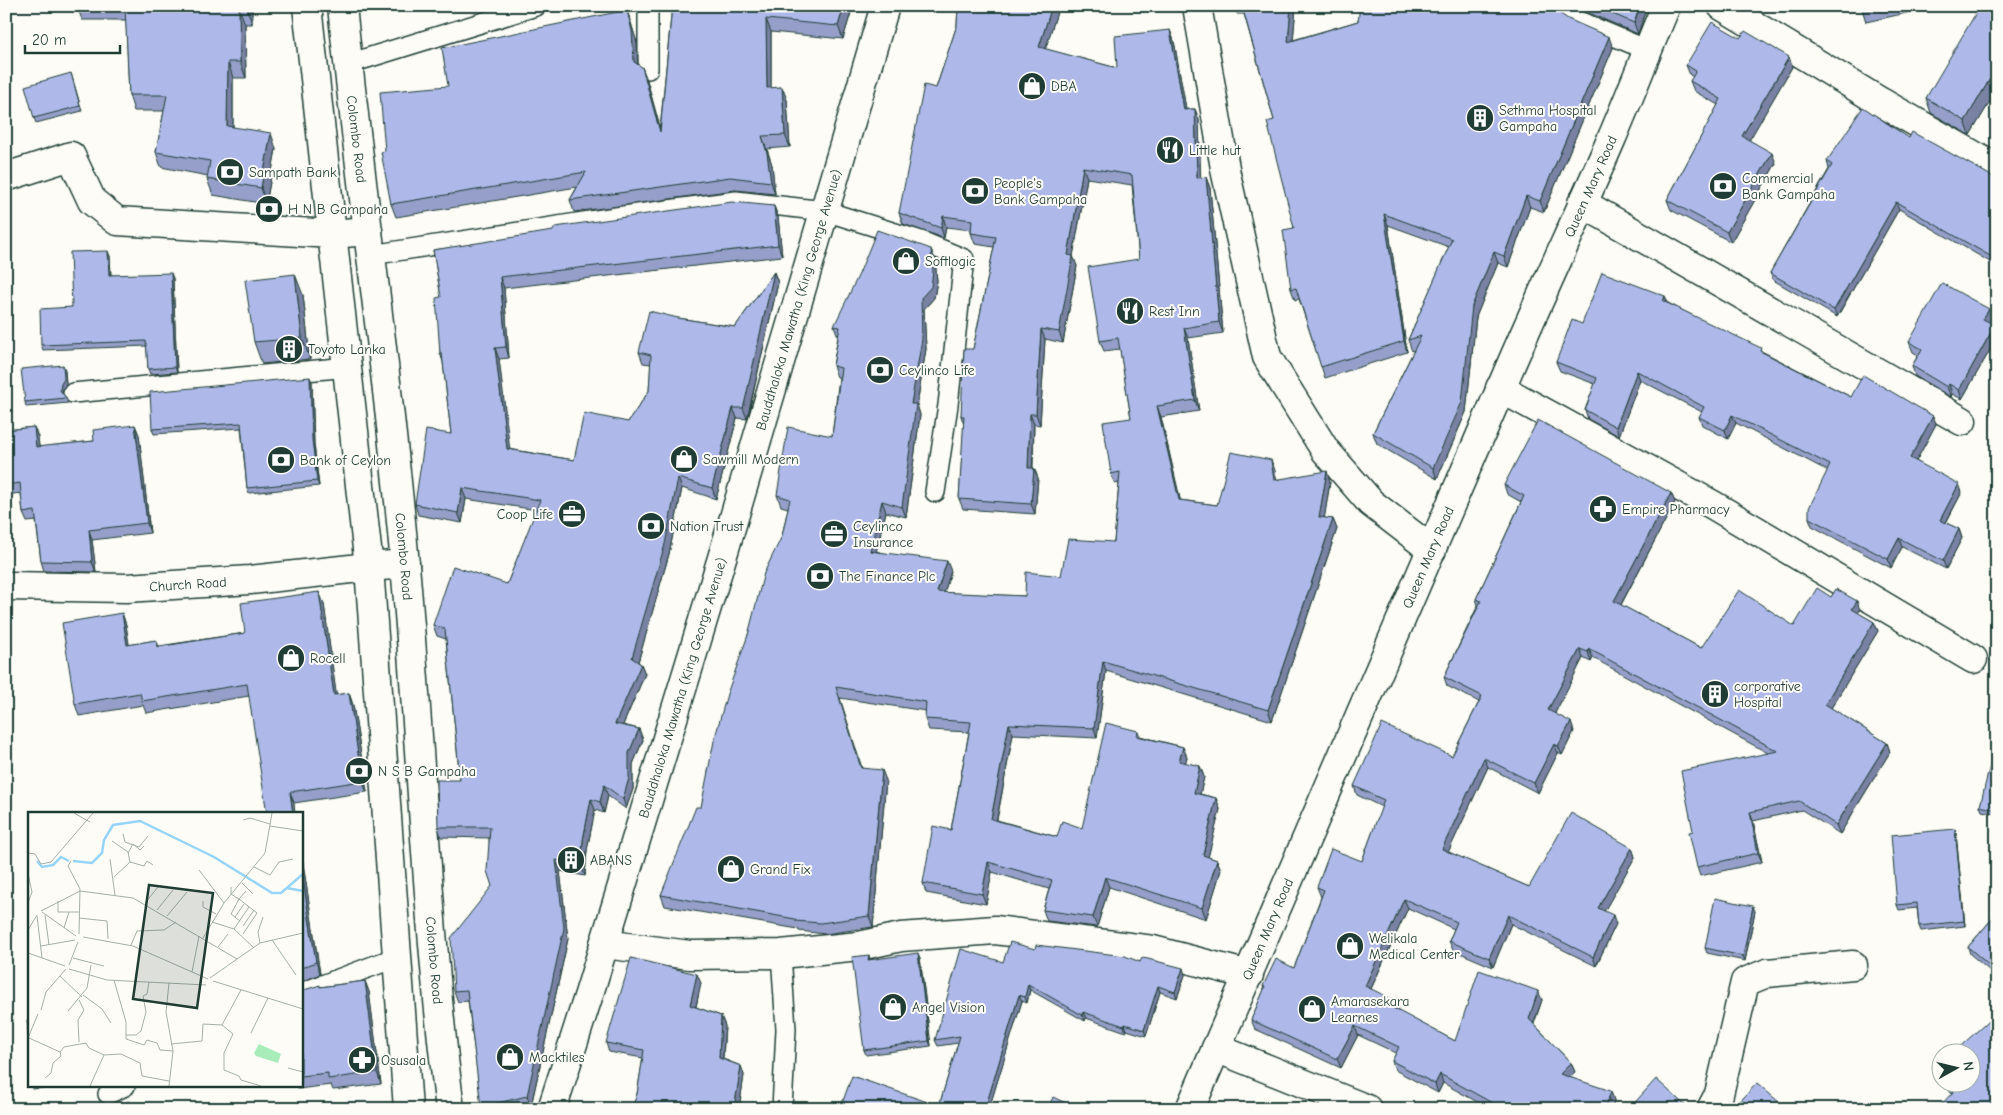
<svg xmlns="http://www.w3.org/2000/svg" width="2003" height="1115" viewBox="0 0 2003 1115" font-family="'Comic Neue',sans-serif">
	<style>
		.lines { fill: none; stroke-linecap: round; stroke-linejoin: round }
		.lane-casing { stroke: #1f3d34; stroke-width: 22 }
		.street-casing { stroke: #1f3d34; stroke-width: 31 }
		.secondary-casing { stroke: #1f3d34; stroke-width: 31 }
		.primary-casing { stroke: #1f3d34; stroke-width: 31 }
		.highway-casing { stroke: #1f3d34; stroke-width: 31 }
		.lane { stroke: #fdfcf7; stroke-width: 19 }
		.street { stroke: #fdfcf7; stroke-width: 28 }
		.secondary { stroke: #fdfcf7; stroke-width: 28 }
		.primary { stroke: #fdfcf7; stroke-width: 28 }
		.highway { stroke: #fdfcf7; stroke-width: 28 }
		.wall { fill: #969fc9; stroke: #1f3d34 }
		.shaded-wall { fill: #7a82a4; stroke: #1f3d34 }
		.building { fill: #aeb9ea; stroke: #1f3d34 }
		.labels { text-anchor: middle; dominant-baseline: central; stroke-width: 4; stroke-linejoin: round; paint-order: stroke }
		.poi-label { font-size: 14px; fill: #1f3d34; stroke: #fdfcf7; text-anchor: start }
		.street-label { font-size: 14px; fill: #1f3d34; stroke: #fdfcf7 }
		.inset-river { fill: none; stroke: #96d5f7; stroke-width: 2.5 }
		.inset-road { fill: none; stroke: #a4b0a9; stroke-width: 1 }
		.view { fill: #1f3d34; fill-opacity: 0.15; stroke: #1f3d34; stroke-width: 2.5 }
		.inset-edge { fill: none; stroke: #1f3d34; stroke-width: 2.5 }
	</style>
	<rect width="100%" height="100%" fill="#fdfcf7"/>
	<filter id="ink" filterUnits="userSpaceOnUse"><feTurbulence type="fractalNoise" baseFrequency=".02" numOctaves="2"/><feDisplacementMap in="SourceGraphic" scale="10" xChannelSelector="R" yChannelSelector="G"/><feConvolveMatrix kernelMatrix="1 2 1 2 8 2 1 2 1" color-interpolation-filters="sRGB"/></filter>
	<g filter="url(#ink)">
		<g class="lines">
			<defs>
				<path id="lane" d="M1557,6L1576,20L1647,50
					M348,64L536,6
					M648,69V6
					M371,255L616,217L736,201L825,211L921,241L964,259L948,405L935,492
					M73,393L348,367
					M781,954L786,1029L782,1109
					M301,993L397,957
					M108,1094L125,1086"/>
				<path id="street" d="M1197,6L1226,174L1267,357L1325,450L1371,503L1432,550
					M1722,6L1879,101L1987,163
					M6,177L71,156L92,201L117,221L332,234
					M1582,203L1962,421
					M1500,388L1713,505L1973,659
					M604,944L690,955L781,954L859,946L901,937L995,930L1153,950L1249,975
					M1711,1109L1719,1094L1745,982L1767,973L1853,965"/>
				<g id="secondary">
					<path id="s1" d="M6,586L127,588L250,580L369,567"/>
					<path d="M1216,1048L1367,1109"/>
				</g>
				<g id="primary">
					<path d="M332,234L368,231"/>
					<path d="M369,567L405,564"/>
					<path id="s2" d="M552,1109L589,994L725,548L885,6"/>
					<path id="s3" d="M1190,1109C1293,869 1397,629 1501,388C1536,305 1575,223 1611,140C1630,96 1647,51 1666,6"/>
				</g>
				<g id="highway">
					<path d="M307,6L369,567L408,1109"/>
					<path id="s4" d="M342,6C361,193 389,378 405,565C421,746 427,928 450,1109"/>
				</g>
			</defs>
			<use href="#lane" class="lane-casing"/>
			<use href="#street" class="street-casing"/>
			<use href="#secondary" class="secondary-casing"/>
			<use href="#primary" class="primary-casing"/>
			<use href="#highway" class="highway-casing"/>
			<use href="#lane" class="lane"/>
			<use href="#street" class="street"/>
			<use href="#secondary" class="secondary"/>
			<use href="#primary" class="primary"/>
			<use href="#highway" class="highway"/>
		</g>
		<path class="wall" d="M77,6H252V24H245L246,78H233V127L276,149L266,204L213,195L207,179L208,176L161,167L156,152L164,111H134L129,95L126,20H82Z
			M672,6H853L843,39L771,32V88L782,87L787,100L790,147L767,149L772,165L775,194L735,190L574,212L570,200L577,187L396,217L391,204L385,151L448,86L627,10L631,23L637,43L638,64L647,80L660,129Z
			M958,6H1059L1045,49L1117,68L1170,30L1174,41L1186,109H1195L1199,120L1200,178L1206,177L1210,188L1223,333L1188,338L1199,411L1161,417L1180,500L1217,505L1275,470L1276,479L1330,482L1324,518L1333,519L1337,529L1272,721L1106,671L1097,738L1013,734L997,820L1057,837L1082,828L1138,731L1140,736L1183,747L1187,757L1185,763L1200,766L1204,777L1200,794L1216,798L1220,809L1208,857L1217,860L1221,870L1206,919L1109,887L1097,927L1047,921L1043,910L1049,889L992,872L986,904L926,893L923,883L951,830L969,732L929,730L925,719L926,711L840,698L862,768L886,780L873,927L825,934L799,931L798,929L665,906L661,895L701,807L748,635L782,536L788,508L781,506L777,495L832,436L839,377H837L833,366L838,336L834,326L935,259L937,281L934,298L924,309L926,349L917,404L920,415L906,517L886,512L876,551L951,571L944,593L1025,596L1061,576L1114,542L1119,483L1115,484L1111,474L1131,418L1120,349L1104,351L1100,341L1139,259L1132,185L1087,178L1073,256L1077,266L1063,343L1045,339L1040,425L1034,424L1033,468H1034L1038,478L1035,514L963,509L959,499L964,425L961,416L973,349L994,247L975,244L971,233V230L946,227L944,238L903,224L899,213L936,88L957,25Z
			M1234,6H1296L1293,40L1358,21L1463,11L1568,19L1613,48L1544,212L1530,207L1508,267L1498,263L1476,317L1466,412L1437,479L1377,444L1373,433L1414,350L1412,351L1408,340L1449,247L1388,225L1407,352L1325,378L1299,299L1295,300L1291,289L1294,228L1274,120L1244,14H1237Z
			M1576,6H1647L1638,34L1582,10Z
			M1862,6H1911V12L1866,22L1863,12Z
			M1997,15V90L1970,135L1931,113L1926,98Z
			M1740,38L1789,57L1792,67L1749,140L1776,163L1731,242L1671,210L1667,200L1718,105L1694,91L1690,81L1693,77L1690,75L1686,65Z
			M71,73L82,111L36,123L34,118Z
			M1909,138L1997,179V266L1899,209L1837,317L1773,280L1770,273L1829,169L1827,161Z
			M774,206L778,217L782,256L504,288L509,358L499,359L509,449L574,460L628,422L649,391L651,364L643,363L639,352L678,318L735,327L774,272L778,283L749,412L747,419L737,418L716,499L682,488L669,554L638,662L641,664L645,674L623,725L639,729L643,740L633,764V789L626,809L608,796L604,813L595,810L587,850L585,876L560,871L568,939L531,1106L522,1109H482L468,1001L458,1002L454,991L492,886L489,838L441,837L438,827L460,780L446,639L437,636L433,625L507,584L537,510L466,499L462,523L418,515L415,504L451,434L443,362L440,353L441,297L433,250Z
			M110,256L111,275L173,278L177,372L150,374L148,369L147,346L43,350L41,345L72,307Z
			M303,295L310,359L262,364L254,342Z
			M1665,296L1668,303L1851,397L1933,416L1936,424L1916,461L1962,492L1946,523L1959,529L1962,538L1946,569L1902,547L1891,568L1812,526L1809,518L1828,471L1736,423L1728,439L1702,425L1699,417L1702,412L1640,380L1619,436L1588,419L1585,410L1595,384L1560,371L1556,362L1582,324Z
			M1992,319L1990,323L1995,325L1997,331V338L1962,399L1952,394L1951,397L1915,376L1912,366L1918,355L1913,352L1909,342Z
			M65,370L66,384L63,389L62,392L66,398L68,403L26,407L25,402Z
			M312,382L314,444L319,486L249,493L247,488L241,428L154,434L152,429Z
			M135,425L139,435L150,533L92,540L96,572L44,571L41,561L36,521L27,522L23,513L21,493L6,495V430L34,427L38,437L39,447L94,441Z
			M1504,485L1671,493L1675,502L1621,605L1701,648L1794,626L1831,597L1860,610L1858,613L1874,622L1878,631L1831,708L1887,743L1890,752L1840,834L1802,810L1753,821L1762,862L1700,876L1697,867L1693,831L1768,753L1593,658L1591,662L1583,658L1555,713L1574,731L1562,755L1558,753L1538,793L1488,767L1448,852L1529,887L1632,848L1635,857L1604,911L1616,924L1596,966L1511,924L1493,967L1453,950L1449,941L1454,929L1408,908L1371,989L1399,1010V1012L1455,1041L1538,991L1542,1000L1534,1024L1571,1063L1575,1072L1570,1077L1614,1100L1612,1109H1490L1443,1083L1438,1093L1395,1070L1392,1061L1396,1053L1358,1035L1341,1068L1255,1029L1251,1020L1264,990L1263,986L1294,968L1321,897L1317,887L1362,861L1382,807L1357,795L1354,786L1452,756L1479,702L1447,686L1444,677L1478,605L1476,599L1521,502L1507,494Z
			M319,592L324,604L336,695L349,693L353,705L367,792L294,803L249,696L146,713L143,705L79,716L75,704L122,613L126,625L129,645L156,640L159,646L245,633Z
			M1997,762V814L1982,811L1980,806Z
			M1955,829L1956,834L1965,926L1921,931L1919,926L1917,908L1899,910L1897,905Z
			M301,851L320,974L301,982Z
			M1755,911L1745,961L1707,953L1705,948Z
			M1997,913V977L1970,954L1968,947Z
			M1035,949L1140,962L1185,975L1177,998L1160,992L1146,1036L1127,1030L1126,1032L1086,1018L1085,1021L1030,990L1027,1003L1022,1001L989,1108L939,1106L958,1043L938,1046L935,1040L1003,962Z
			M869,955L870,960L920,958L931,1046L866,1055L864,1050Z
			M365,981L369,992L381,1084L333,1090L331,1085L298,1089L297,1086H301V991L320,987Z
			M701,983L696,1007L721,1016L725,1026L723,1059L741,1066L744,1075L739,1109H632L637,1094L643,1058L609,1052L606,1043Z
			M1940,1064V1080L1938,1077L1935,1069Z
			M1943,1082H1970L1997,1109L1952,1093Z
			M31,1086H60L32,1089Z"/>
		<path class="shaded-wall" d="M247,6H252V24L247,8Z
			M844,6H853L843,39L838,26Z
			M1052,6H1059L1043,57L1039,47Z
			M1291,6H1296L1292,53L1288,42Z
			M1640,6H1647L1638,34L1634,23Z
			M239,8L245,24L246,78L240,62Z
			M627,10L631,23L637,43L638,74L634,62Z
			M766,19L771,32V101L767,88Z
			M1170,30L1174,41L1188,120L1184,110Z
			M1609,37L1613,48L1544,212L1540,201Z
			M1789,57L1792,67L1746,146L1742,136Z
			M228,62L233,78V141L227,126Z
			M642,67L647,80L665,145L660,132Z
			M1997,67V90L1970,135L1965,121Z
			M782,87L787,100L790,147L785,135Z
			M1195,109L1199,120L1201,188L1197,178Z
			M271,133L276,149L266,204L261,188Z
			M762,136L772,165L775,194L771,182Z
			M1772,153L1776,163L1731,242L1727,232Z
			M1083,167L1087,178L1073,256L1077,266L1063,343L1059,332L1068,255Z
			M1206,177L1210,188L1223,333L1219,322Z
			M1526,196L1530,207L1508,267L1504,256Z
			M1896,202L1899,209L1837,317L1834,310Z
			M774,206L778,217L782,256L778,245Z
			M1384,214L1388,225L1407,352L1404,341Z
			M943,216L946,227L944,238L941,228Z
			M931,249L935,259L937,281L934,298L924,309L926,349L917,405L920,415L906,517L902,507L921,298Z
			M108,251L110,256L111,280L109,275Z
			M1494,252L1498,263L1476,317L1466,412L1437,479L1433,468L1472,306Z
			M774,272L778,283L747,419L743,408Z
			M171,273L173,278L177,372L175,367Z
			M295,274L303,295L310,359L302,338Z
			M500,277L504,288L509,358L506,347Z
			M1665,296L1668,304L1663,301Z
			M1989,309L1992,319L1987,329L1983,319Z
			M1995,325L1997,331V338L1962,399L1959,390Z
			M1184,328L1188,338L1199,411L1195,400Z
			M1041,329L1045,339L1040,425L1036,414Z
			M495,348L499,359L511,459L507,449Z
			M63,365L65,370L66,384L63,389L62,395L60,390Z
			M1637,371L1640,380L1619,436L1616,427Z
			M310,377L312,382L314,444L319,486L317,481L312,439Z
			M1949,384L1952,394L1951,397L1947,387Z
			M1157,406L1161,417L1183,511L1179,500Z
			M733,408L737,418L716,499L712,488Z
			M1030,414L1034,424L1032,478L1028,468Z
			M1732,415L1736,423L1728,439L1725,430Z
			M1933,416L1936,424L1913,467L1910,458Z
			M135,425L139,435L150,533L147,523Z
			M34,427L38,437L40,457L36,447Z
			M1271,460L1275,470L1278,490L1274,480Z
			M1034,468L1038,478L1035,514L1031,504Z
			M1327,471L1330,482L1323,527L1319,517Z
			M678,478L682,488L669,554L636,669L632,658Z
			M1959,484L1962,492L1943,528L1940,520Z
			M462,488L466,499L462,523L458,513Z
			M1671,493L1675,502L1618,610L1614,601Z
			M882,501L886,512L874,561L870,551Z
			M1333,519L1337,529L1272,721L1268,710Z
			M1959,529L1962,538L1946,569L1943,561Z
			M89,530L92,540L96,572L92,562Z
			M1899,538L1902,547L1891,568L1888,559Z
			M947,561L951,571L941,603L937,592Z
			M319,592L324,604L338,707L334,695Z
			M1857,601L1860,610L1855,618L1852,609Z
			M122,613L126,625L131,657L127,645Z
			M1874,622L1878,631L1828,713L1825,704Z
			M1580,649L1583,658L1552,719L1548,710Z
			M1589,649L1593,658L1591,662L1588,652Z
			M1103,661L1106,671L1097,738L1094,728Z
			M641,664L645,674L619,734L615,724Z
			M349,693L353,705L367,792L362,781Z
			M1571,722L1574,731L1562,755L1558,746Z
			M1009,724L1013,734L995,829L991,819Z
			M639,729L643,740L633,764V789L626,809L623,799L629,753Z
			M1887,743L1890,752L1840,834L1836,825Z
			M1554,744L1558,753L1538,793L1534,783Z
			M1183,747L1187,757L1183,772L1179,761Z
			M1484,758L1488,767L1445,859L1442,849Z
			M1200,766L1204,777L1198,803L1194,793Z
			M882,770L886,780L873,927L869,916Z
			M604,785L608,796L604,813L600,802Z
			M290,792L294,803L295,814H293Z
			M1216,798L1220,809L1206,866L1203,855Z
			M591,799L595,810L587,850L585,876L581,865L583,840Z
			M1750,812L1753,821L1762,862L1758,853Z
			M1955,829L1956,834L1965,926L1964,921Z
			M1632,848L1635,857L1601,917L1598,908Z
			M301,851L320,974L316,962L301,868Z
			M556,860L560,871L568,939L531,1106L527,1096Z
			M1217,860L1221,870L1206,919L1202,908Z
			M988,862L992,872L986,904L982,894Z
			M1105,877L1109,887L1097,927L1093,917Z
			M1404,899L1408,908L1368,995L1365,986Z
			M1753,906L1755,911L1745,961L1743,956Z
			M1508,915L1511,924L1493,967L1489,958Z
			M1613,915L1616,924L1596,966L1593,957Z
			M918,953L920,958L931,1046L929,1041Z
			M1183,968L1185,975L1177,998L1175,992Z
			M697,974L701,983L694,1015L690,1005Z
			M365,981L369,992L381,1084L377,1072Z
			M1028,984L1030,990L1027,1003L1025,997Z
			M1158,986L1160,992L1146,1036L1144,1030Z
			M1538,991L1542,1000L1532,1028L1529,1019Z
			M1019,995L1022,1001L989,1109L986,1106Z
			M1396,1001L1399,1010L1396,1018L1393,1008Z
			M1083,1012L1086,1018L1085,1021L1082,1015Z
			M721,1016L725,1026L722,1067L719,1058Z
			M1125,1024L1127,1030L1126,1032L1124,1026Z
			M1355,1026L1358,1035L1341,1068L1337,1059Z
			M1571,1063L1575,1072L1564,1083L1560,1074Z
			M741,1066L744,1075L739,1109H734Z
			M1440,1074L1443,1083L1438,1093L1435,1084Z
			M1611,1091L1614,1100L1612,1109H1605Z
			M1780,1103L1782,1108L1781,1109H1774Z"/>
		<path class="building" d="M125,6H247V8H239L240,62H228L227,126L271,133L261,188L207,179L210,161L156,152L167,95H129Z
			M672,6H844L838,26L766,19L767,88L782,87L785,135L762,136L767,153L771,182L730,177L570,200L586,172L391,204L381,152L385,151L380,92L448,86L442,48L627,10L632,31L634,62L642,67L660,132Z
			M958,6H1052L1039,47L1117,68L1115,36L1170,30L1184,110L1195,109L1197,178L1206,177L1219,322L1184,328L1195,400L1157,406L1179,500L1217,505L1231,452L1271,460L1274,480L1327,471L1319,517L1333,519L1268,710L1103,661L1094,728L1009,724L991,819L1057,837L1062,821L1082,828L1106,723L1138,731L1137,736L1183,747L1179,761L1200,766L1194,793L1216,798L1203,855L1217,860L1202,908L1105,877L1093,917L1043,910L1052,880L988,862L982,894L923,883L933,826L951,830L971,722L925,719L926,702L836,687L861,768L882,770L869,916L821,923L795,921V919L661,895L696,807H701L714,741L727,694L748,635L764,573L782,536L790,499L777,495L788,427L832,436L841,368L833,366L840,327L834,326L859,274L877,230L931,249L933,271L931,287L921,298L922,339L911,404H916L902,507L882,501L870,551L947,561L937,592L1025,596L1026,572L1061,576L1068,539L1114,542L1120,472L1111,474L1103,422L1131,418L1118,338L1100,341L1088,267L1139,259L1132,175L1083,167L1068,255L1073,256L1059,332L1041,329L1036,414H1030L1028,468H1034L1031,504L959,499L964,416H961L964,349H973L996,237L971,233L972,220L943,216L941,228L899,213L924,85L936,88L957,25Z
			M1242,6H1291L1288,42L1358,21L1360,6H1453L1463,11L1468,6H1549L1568,19L1609,37L1540,201L1526,196L1504,256L1494,252L1472,306L1462,402L1433,468L1373,433L1421,336L1408,340L1452,239L1384,214L1404,341L1321,367L1296,288L1291,289L1283,230L1294,228L1267,122L1274,120Z
			M1594,6H1640L1634,23Z
			M1862,6H1887L1863,12Z
			M1980,6H1982L1997,15V67L1965,121L1926,98Z
			M1712,22L1740,38L1745,31L1789,57L1742,136L1772,153L1727,232L1667,200L1721,99L1690,81L1696,71L1686,65Z
			M71,73L80,106L34,118L25,86Z
			M1863,107L1909,138L1912,132L1997,179V260L1896,202L1834,310L1770,273L1832,165L1827,161Z
			M732,202L774,206L778,245L500,277L506,347L495,348L507,449L574,460L584,413L628,422L649,391L651,355L639,352L649,311L678,318L735,327L774,272L745,401L743,408H733L712,488L678,478L665,544L632,658L641,664L615,724L639,729L629,753V778L623,799L604,785L600,802L591,799L583,840L581,865L556,860L564,928L527,1096L481,1107L467,990L454,991L451,938L492,886L487,871L490,827H438L437,780H460L445,629L433,625L453,566L507,584L540,500L462,488L458,513L415,504L426,430L451,434L442,353H440L436,298L441,297L433,250L553,231L555,227Z
			M108,251L109,275L171,273L175,367L148,369L146,341L41,345L40,309L72,307L70,252Z
			M1602,272L1665,296L1663,301L1761,348L1760,351L1851,397L1863,375L1933,416L1910,458L1959,484L1940,520L1959,529L1943,561L1899,538L1888,559L1809,518V508L1830,465L1732,415L1725,430L1699,417L1704,407L1637,371L1616,427L1585,410L1597,378L1556,362L1572,320L1582,324Z
			M295,274L302,338L254,342L245,280Z
			M1942,283L1989,309L1983,319L1995,325L1959,390L1949,384L1947,387L1912,366L1922,349L1909,342Z
			M63,365L64,379L61,384L60,390L66,398L25,402L21,369Z
			M310,377L312,439L317,481L247,488L241,423L152,429L150,392Z
			M1538,420L1671,493L1614,601L1701,648L1739,590L1794,626L1817,588L1831,597L1836,589L1857,601L1852,609L1874,622L1825,704L1887,743L1836,825L1799,801L1750,812L1758,853L1697,867L1689,832L1693,831L1681,771L1778,751L1589,649L1588,652L1580,649L1548,710L1571,722L1558,746L1554,744L1534,783L1484,758L1442,849L1529,887L1571,813L1632,848L1598,908L1613,915L1593,957L1508,915L1489,958L1449,941L1457,922L1404,899L1365,986L1396,1001L1393,1008L1455,1041L1479,970L1538,991L1529,1019L1571,1063L1560,1074L1611,1091L1605,1109H1503L1440,1074L1435,1084L1392,1061L1399,1047L1355,1026L1337,1059L1251,1020L1265,987L1263,986L1276,959L1294,968L1324,890L1317,887L1331,849L1362,861L1384,800L1354,786L1382,724L1452,756L1482,696L1444,677L1481,601L1476,599L1524,496L1504,485Z
			M135,425L147,523L89,530L92,562L41,561L35,511L23,513L20,483L6,485V430L34,427L36,447L94,441L93,430Z
			M319,592L334,695L349,693L362,781L290,792L293,814H267L247,684L142,701L140,693L75,704L62,623L122,613L127,645L156,640L157,647L245,633L241,603Z
			M1991,761L1997,762V810L1980,806Z
			M1955,829L1964,921L1919,926L1917,903L1897,905L1891,835Z
			M301,868L316,962L301,968Z
			M1715,898L1753,906L1743,956L1705,948Z
			M1997,913V972L1968,947Z
			M1010,942L1035,949L1036,945L1125,956L1140,962L1142,958L1148,959L1183,968L1175,992L1158,986L1144,1030L1125,1024L1124,1026L1083,1012L1082,1015L1028,984L1025,997L1019,995L986,1106L991,1109H840L852,1076L939,1106L960,1036L935,1040L961,949L1003,962Z
			M918,953L929,1041L864,1050L852,957L869,955L868,960Z
			M631,958L697,974L690,1005L721,1016L719,1058L741,1066L734,1109H632L637,1094L644,1050L606,1043Z
			M365,981L377,1072L328,1079V1073L301,1076V991L320,985V987Z
			M1995,1015L1997,1018V1109H1937L1954,1091L1947,1082H1970V1052H1954Z
			M27,1020H29V1043Z
			M1940,1064V1075L1935,1069Z
			M1656,1079L1689,1109H1629Z
			M1757,1083L1780,1103L1774,1109H1733Z
			M1053,1097L1078,1109H1048Z
			M129,1101L133,1109H113Z
			M1294,1106L1299,1109H1292Z"/>
	</g>
	<defs>
		<symbol id="shop-disc" viewBox="-11 -11 22 22"><circle r="9.5" fill="#1f3d34" stroke="#fdfcf7"/><path d="M-5-2.5h2.3a2.7 3.5 0 0 1 5.4 0H5L5.5 6h-11ZM-1.5-2.5h3a1.5 2.3 0 0 0-3 0Z" fill="#fff"/></symbol>
		<symbol id="building-disc" viewBox="-11 -11 22 22"><circle r="9.5" fill="#1f3d34" stroke="#fdfcf7"/><path d="M-4-6H4V6H1V3H-1V6H-4ZM-2.5-4.3h1.7v1.8h-1.7ZM.8-4.3h1.7v1.8H.8ZM-2.5-1h1.7V.8h-1.7ZM.8-1h1.7V.8H.8Z" fill="#fff"/></symbol>
		<symbol id="restaurant-disc" viewBox="-11 -11 22 22"><circle r="9.5" fill="#1f3d34" stroke="#fdfcf7"/><path d="M-5-6h1v4h1v-4h1v4h1v-4h1v5L-1.5 .5V6h-2V.5L-5-1ZM5-6V6H3V1.5H1.5Q1.5-4 5-6Z" fill="#fff"/></symbol>
		<symbol id="bank-disc" viewBox="-11 -11 22 22"><circle r="9.5" fill="#1f3d34" stroke="#fdfcf7"/><path d="M-6-4H6V4H-6ZM0-2.3a2.3 2.3 0 1 0 0 4.6a2.3 2.3 0 1 0 0-4.6Z" fill="#fff"/></symbol>
		<symbol id="pharmacy-disc" viewBox="-11 -11 22 22"><circle r="9.5" fill="#1f3d34" stroke="#fdfcf7"/><path d="M-2-6h4v4h4v4h-4v4h-4v-4h-4v-4h4Z" fill="#fff"/></symbol>
		<symbol id="office-disc" viewBox="-11 -11 22 22"><circle r="9.5" fill="#1f3d34" stroke="#fdfcf7"/><path d="M-6-3h4V-5.5h4V-3h4V5H-6ZM-1-4.5V-3h2v-1.5ZM-6 0V1H6V0Z" fill="#fff"/></symbol>
	</defs>
	<g fill-rule="evenodd">
		<use href="#shop-disc" x="1016" y="70" width="32" height="32"/>
		<use href="#building-disc" x="1464" y="102" width="32" height="32"/>
		<use href="#restaurant-disc" x="1154" y="134" width="32" height="32"/>
		<use href="#bank-disc" x="214" y="156" width="32" height="32"/>
		<use href="#bank-disc" x="1707" y="170" width="32" height="32"/>
		<use href="#bank-disc" x="959" y="175" width="32" height="32"/>
		<use href="#bank-disc" x="253" y="193" width="32" height="32"/>
		<use href="#shop-disc" x="890" y="245" width="32" height="32"/>
		<use href="#restaurant-disc" x="1114" y="295" width="32" height="32"/>
		<use href="#building-disc" x="273" y="333" width="32" height="32"/>
		<use href="#bank-disc" x="864" y="354" width="32" height="32"/>
		<use href="#shop-disc" x="668" y="443" width="32" height="32"/>
		<use href="#bank-disc" x="265" y="444" width="32" height="32"/>
		<use href="#pharmacy-disc" x="1587" y="493" width="32" height="32"/>
		<use href="#office-disc" x="556" y="498" width="32" height="32"/>
		<use href="#bank-disc" x="635" y="510" width="32" height="32"/>
		<use href="#office-disc" x="818" y="518" width="32" height="32"/>
		<use href="#bank-disc" x="804" y="560" width="32" height="32"/>
		<use href="#shop-disc" x="275" y="642" width="32" height="32"/>
		<use href="#building-disc" x="1699" y="678" width="32" height="32"/>
		<use href="#bank-disc" x="343" y="755" width="32" height="32"/>
		<use href="#building-disc" x="555" y="844" width="32" height="32"/>
		<use href="#shop-disc" x="715" y="853" width="32" height="32"/>
		<use href="#shop-disc" x="1334" y="930" width="32" height="32"/>
		<use href="#shop-disc" x="877" y="991" width="32" height="32"/>
		<use href="#shop-disc" x="1296" y="993" width="32" height="32"/>
		<use href="#shop-disc" x="494" y="1041" width="32" height="32"/>
		<use href="#pharmacy-disc" x="346" y="1044" width="32" height="32"/>
	</g>
	<g class="labels">
		<g class="poi-label">
			<text x="1051" y="86">DBA</text>
			<text x="1499" y="110">Sethma Hospital<tspan x="1499" dy="16">Gampaha</tspan></text>
			<text x="1189" y="150">Little hut</text>
			<text x="249" y="172">Sampath Bank</text>
			<text x="1742" y="178">Commercial<tspan x="1742" dy="16">Bank Gampaha</tspan></text>
			<text x="994" y="183">People's<tspan x="994" dy="16">Bank Gampaha</tspan></text>
			<text x="288" y="209">H N B Gampaha</text>
			<text x="925" y="261">Softlogic</text>
			<text x="1149" y="311">Rest Inn</text>
			<text x="308" y="349">Toyoto Lanka</text>
			<text x="899" y="370">Ceylinco Life</text>
			<text x="703" y="459">Sawmill Modern</text>
			<text x="300" y="460">Bank of Ceylon</text>
			<text x="1622" y="509">Empire Pharmacy</text>
			<text x="553" y="514" text-anchor="end">Coop Life</text>
			<text x="670" y="526">Nation Trust</text>
			<text x="853" y="526">Ceylinco<tspan x="853" dy="16">Insurance</tspan></text>
			<text x="839" y="576">The Finance Plc</text>
			<text x="310" y="658">Rocell</text>
			<text x="1734" y="686">corporative<tspan x="1734" dy="16">Hospital</tspan></text>
			<text x="378" y="771">N S B Gampaha</text>
			<text x="590" y="860">ABANS</text>
			<text x="750" y="869">Grand Fix</text>
			<text x="1369" y="938">Welikala<tspan x="1369" dy="16">Medical Center</tspan></text>
			<text x="1331" y="1001">Amarasekara<tspan x="1331" dy="16">Learnes</tspan></text>
			<text x="912" y="1007">Angel Vision</text>
			<text x="529" y="1057">Macktiles</text>
			<text x="381" y="1060">Osusala</text>
		</g>
		<g class="street-label">
			<text stroke="none"><textPath href="#s4" startOffset="134">Colombo Road</textPath></text>
			<text stroke="none"><textPath href="#s3" startOffset="1006">Queen Mary Road</textPath></text>
			<text stroke="none"><textPath href="#s2" startOffset="846">Bauddhaloka Mawatha (King George Avenue)</textPath></text>
			<text stroke="none"><textPath href="#s4" startOffset="554">Colombo Road</textPath></text>
			<text stroke="none"><textPath href="#s3" startOffset="601">Queen Mary Road</textPath></text>
			<text stroke="none"><textPath href="#s1" startOffset="182">Church Road</textPath></text>
			<text stroke="none"><textPath href="#s2" startOffset="441">Bauddhaloka Mawatha (King George Avenue)</textPath></text>
			<text stroke="none"><textPath href="#s3" startOffset="196">Queen Mary Road</textPath></text>
			<text stroke="none"><textPath href="#s4" startOffset="959">Colombo Road</textPath></text>
		</g>
	</g>
	<g transform="translate(28 812)">
		<rect width="275" height="275" fill="#fdfcf7"/>
		<path d="M231,232L253,242L250,251L228,244L226,241Z" fill="#a8edb9"/>
		<path class="inset-river" d="M9,49L14,55L25,53L33,45L41,49M45,49L64,51L74,41L76,28L85,13L112,9L186,45L244,81H253L275,62M259,76L275,79"/>
		<path class="inset-road" d="M46,1L62,10M215,8L222,6L242,12M242,14L275,19M95,22L97,30L111,35L120,24M84,29L100,40L102,50M0,41L7,42L13,52L23,50L65,1M100,41L105,32L112,38L116,34M82,47L87,83M43,49L40,54L52,77L51,122M226,55L242,63L251,50L265,47M171,58L196,91M0,62L4,80L0,91M86,65L102,50L116,54L119,49L125,53M214,71L225,82M203,75V82L211,87L218,79M30,89V100H52M175,89V95L188,102M117,91L130,75M221,95L206,117L225,135M129,98L145,78M13,99L52,79L105,86L209,147M14,100L48,124M17,103L21,133M9,104L14,146M139,104L159,80M207,105L216,92M51,106L79,109L80,127M212,109L203,102L211,87L229,101L215,122M184,110L206,117M215,114L226,98M36,116L41,100M0,118L9,103M55,125L105,134L180,167M175,126L196,91L237,41L244,1M244,128L268,163M232,131L230,120L235,105M103,133L109,119L136,118L148,110M13,134L47,128M190,135L200,122M0,141L37,154M45,146L76,154M41,153L50,130M41,157L79,168L178,173M164,160L171,124M32,164L54,185M182,166L232,131L275,121M86,168L98,210V227L116,233L119,228L129,231L132,238L145,239M185,169L275,197M141,171L138,200L145,239L141,274M55,183L74,197L83,211M13,198L18,180L38,157M40,199L59,176L63,153M194,213L205,222L196,241V258L211,264L213,268L233,274M194,213L213,178M223,221L240,186M98,223H108L113,219L118,200L115,184L119,182L121,170M0,226L10,202M1,226L32,240M51,230L50,208L56,198L51,188M143,232L174,229L175,212L194,213M32,240L36,235L58,231L61,236L76,243L93,242L112,251L114,264M260,256L275,260M114,264L141,269M17,266L23,261L25,251L33,244L32,240M62,274L76,243"/>
		<path class="view" d="M121,73L185,81L169,196L105,187Z"/>
		<rect width="275" height="275" class="inset-edge"/>
	</g>
	<rect width="2003" height="1115" fill="none" stroke="#fdfcf7" stroke-width="25"/>
	<rect x="12" y="12" width="1978" height="1090" fill="none" stroke="#1f3d34" stroke-width="2" filter="url(#ink)"/>
	<g transform="translate(1956 1068) rotate(82)"><circle r="24" fill="#fdfcf7" stroke="#a4b0a9"/>
	<path d="M0-4L9 19L0 12L-9 19Z" fill="#1f3d34"/>
	<text y="-8" font-size="14" font-weight="bold" text-anchor="middle" fill="#1f3d34">N</text>
	</g>
	<path d="M25 45v8h95v-8" fill="none" stroke="#1f3d34" stroke-width="2.5"/>
	<text x="32" y="45" font-size="15" fill="#1f3d34" stroke="#fdfcf7" stroke-width="4" paint-order="stroke">20 m</text>
</svg>
